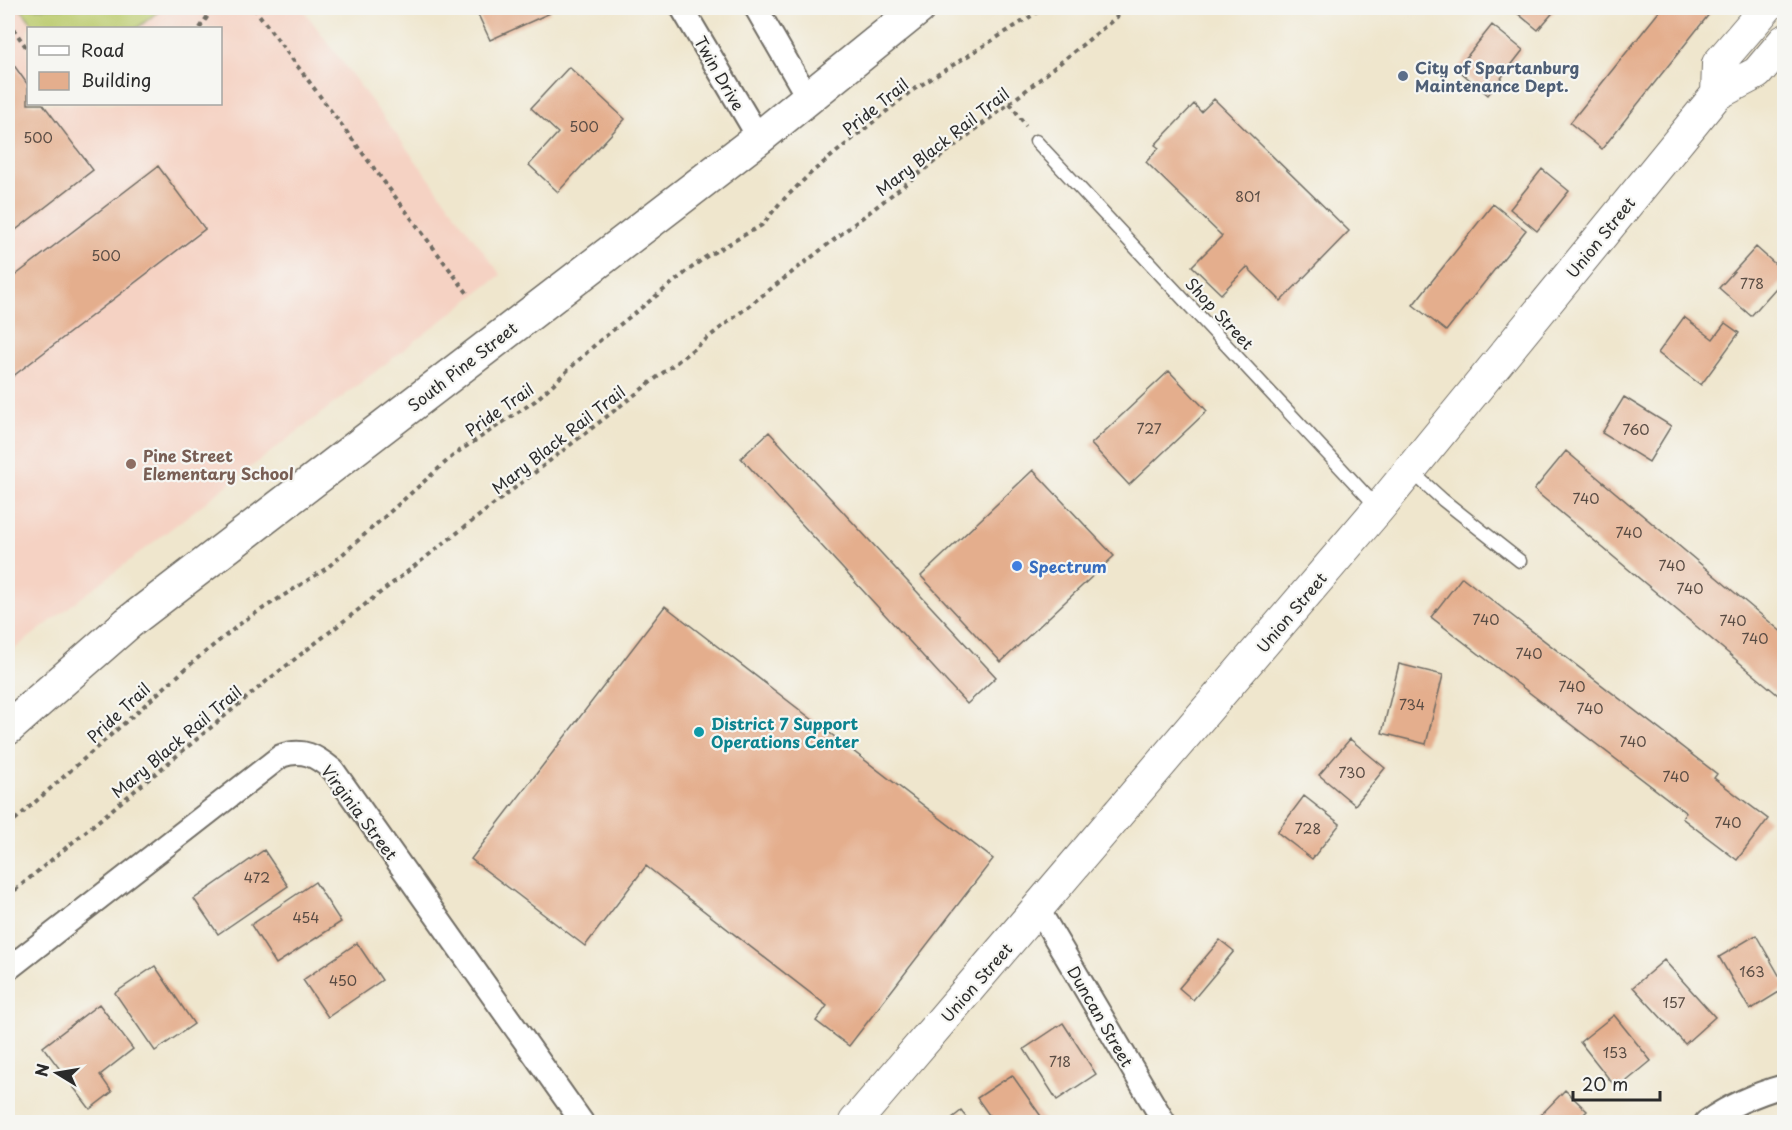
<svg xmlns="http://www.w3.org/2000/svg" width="1792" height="1130" viewBox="0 0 1792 1130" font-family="'Playpen Sans',sans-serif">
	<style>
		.built { fill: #f5d2c3; fill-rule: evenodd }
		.green { fill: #bbcb6d; stroke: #737b4c; stroke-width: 1.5 }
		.building { fill: #e4ae8d }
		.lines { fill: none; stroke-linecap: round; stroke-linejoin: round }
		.service-casing { stroke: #706c64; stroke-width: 15 }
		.minor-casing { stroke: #706c64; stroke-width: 26 }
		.secondary-casing { stroke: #706c64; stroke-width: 34 }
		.trunk-casing { stroke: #706c64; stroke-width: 36 }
		.path { stroke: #706c64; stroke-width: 4; stroke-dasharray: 4.5 4.5; stroke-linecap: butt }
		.service { stroke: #fff; stroke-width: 12 }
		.minor { stroke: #fff; stroke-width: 22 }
		.secondary { stroke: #fff; stroke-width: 32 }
		.trunk { stroke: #fff; stroke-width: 33 }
		.service-dot { fill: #5c6f8a; stroke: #f6f6f2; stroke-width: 2 }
		.education-dot { fill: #8d6e63; stroke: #f6f6f2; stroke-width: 2 }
		.shop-dot { fill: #3f7fe0; stroke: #f6f6f2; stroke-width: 2 }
		.culture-dot { fill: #0f9aa8; stroke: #f6f6f2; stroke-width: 2 }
		.labels { text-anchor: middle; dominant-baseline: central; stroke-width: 4.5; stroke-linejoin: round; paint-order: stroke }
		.number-label { font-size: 14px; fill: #594c44 }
		.service-label { font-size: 16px; font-weight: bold; fill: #4e5e75; stroke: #f6f6f2; text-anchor: start }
		.street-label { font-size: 16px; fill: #2b2b2b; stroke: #f6f6f2 }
		.education-label { font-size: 16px; font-weight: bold; fill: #785e54; stroke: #f6f6f2; text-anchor: start }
		.shop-label { font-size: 16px; font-weight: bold; fill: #366cbe; stroke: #f6f6f2; text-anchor: start }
		.culture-label { font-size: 16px; font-weight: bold; fill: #0d838f; stroke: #f6f6f2; text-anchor: start }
	</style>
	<rect width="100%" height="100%" fill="#f6f6f2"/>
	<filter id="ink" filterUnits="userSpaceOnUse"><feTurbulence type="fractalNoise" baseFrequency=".0167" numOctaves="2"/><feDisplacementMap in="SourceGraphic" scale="12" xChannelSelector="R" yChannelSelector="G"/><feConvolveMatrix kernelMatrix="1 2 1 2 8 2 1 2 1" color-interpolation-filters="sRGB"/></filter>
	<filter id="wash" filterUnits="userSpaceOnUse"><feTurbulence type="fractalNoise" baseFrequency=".008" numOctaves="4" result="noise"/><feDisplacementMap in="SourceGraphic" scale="24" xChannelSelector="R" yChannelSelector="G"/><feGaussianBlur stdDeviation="1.35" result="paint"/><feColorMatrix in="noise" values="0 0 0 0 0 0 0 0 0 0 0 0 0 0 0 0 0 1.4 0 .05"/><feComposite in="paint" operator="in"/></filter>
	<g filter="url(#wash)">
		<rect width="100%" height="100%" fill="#efe6cd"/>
		<path class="built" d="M8,8H302L501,275L8,654ZM28,28H220V104H28Z"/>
		<path class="green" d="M20,8H163L137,28H36Z"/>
		<g id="blocks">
			<path class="building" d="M475,8H548L550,13L490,40Z
				M1511,8H1557L1538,30Z
				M1662,8H1714L1602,149L1570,123Z
				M1492,25L1523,50L1488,95L1457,69Z
				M8,57L28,85V104H43L93,170L8,236Z
				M569,67L625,119L558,192L529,165L558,133L531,108Z
				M1214,99L1349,231L1281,301L1247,267L1221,294L1192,266L1222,236L1146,162L1159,148L1155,145L1194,104L1201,112Z
				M158,166L205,229L8,380V281Z
				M1542,169L1569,191L1537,231L1510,209Z
				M1493,204L1526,230L1446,331L1413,305Z
				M1756,247L1784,272V279L1751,316L1719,288Z
				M1684,317L1713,339L1725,323L1739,333L1701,385L1658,353Z
				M1169,371L1207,411L1129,485L1091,444Z
				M1624,397L1671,426L1649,462L1602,433Z
				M769,432L996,677L967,704L741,458Z
				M1566,451L1784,634V700L1534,490Z
				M1033,470L1114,556L1001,662L921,576Z
				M1462,577L1717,774L1714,778L1768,819L1737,860L1682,818L1686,813L1431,617Z
				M665,606L993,859L849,1046L816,1021L827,1006L646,866L585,946L471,859Z
				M1399,664L1443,675L1426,744L1382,733Z
				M1350,739L1385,768L1355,805L1319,775Z
				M1304,796L1340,824L1312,859L1277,832Z
				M264,850L288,886L218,934L194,899Z
				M315,882L341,922L276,964L251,925Z
				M1756,935L1784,984V989L1750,1010L1719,957Z
				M1220,940L1234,951L1193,1000L1179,988Z
				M357,943L382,980L328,1017L303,980Z
				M1664,960L1715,1017L1685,1044L1633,987Z
				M155,966L194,1024L155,1051L115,993Z
				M99,1004L133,1049L100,1075L112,1092L90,1109L43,1047Z
				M1614,1015L1651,1061L1617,1089L1580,1042Z
				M1063,1023L1096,1074L1057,1100L1024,1049Z
				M1012,1075L1045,1122H994L977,1098Z
				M1565,1090L1587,1111L1576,1122H1539L1536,1120Z
				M961,1111L970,1122H947Z"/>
		</g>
	</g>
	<g filter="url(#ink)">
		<use href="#blocks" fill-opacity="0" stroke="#706c64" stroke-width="1.5"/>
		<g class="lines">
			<defs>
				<path id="service" d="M1036,141L1378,508
					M1411,471L1443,500L1520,561"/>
				<path id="minor" d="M682,8L759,138
					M756,8L808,98
					M1038,909L1164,1122
					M8,969L281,756C303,748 316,756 333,770L582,1122
					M1706,1122C1730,1105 1755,1094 1784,1086"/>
				<path id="secondary" d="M1717,94L1718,64L1766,8
					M855,1122L1379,508L1717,94L1757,73L1784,41"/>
				<path id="trunk" d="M8,728L128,623L759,138L919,8"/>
			</defs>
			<use href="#service" class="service-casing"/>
			<use href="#minor" class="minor-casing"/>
			<use href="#secondary" class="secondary-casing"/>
			<use href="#trunk" class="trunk-casing"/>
			<path class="path" d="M254,8L468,294
				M8,21L28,50
				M200,28L213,8
				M1010,103L1026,126
				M8,826L199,657L245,620L327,568L455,454L535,401L598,342L704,258L762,225L780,203L812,172L910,92L1044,8
				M8,896L268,680L1029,88L1128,8"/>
			<use href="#service" class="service"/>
			<use href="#minor" class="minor"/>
			<use href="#secondary" class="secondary"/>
			<use href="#trunk" class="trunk"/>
		</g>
	</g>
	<circle class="service-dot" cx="1403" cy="76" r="6"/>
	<circle class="education-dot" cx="131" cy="464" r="6"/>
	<circle class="shop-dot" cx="1017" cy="566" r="6"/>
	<circle class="culture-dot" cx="699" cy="732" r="6"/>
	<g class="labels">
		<g class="number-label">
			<text x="584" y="126">500</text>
			<text x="38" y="137">500</text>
			<text x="1248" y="196">801</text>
			<text x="106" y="255">500</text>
			<text x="1752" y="283">778</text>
			<text x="1149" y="428">727</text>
			<text x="1636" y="429">760</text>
			<text x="1586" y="498">740</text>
			<text x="1629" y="532">740</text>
			<text x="1672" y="565">740</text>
			<text x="1690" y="588">740</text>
			<text x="1486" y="619">740</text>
			<text x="1733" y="620">740</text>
			<text x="1755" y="638">740</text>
			<text x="1529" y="653">740</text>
			<text x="1572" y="686">740</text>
			<text x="1412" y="704">734</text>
			<text x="1590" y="708">740</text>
			<text x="1633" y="741">740</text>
			<text x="1352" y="772">730</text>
			<text x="1676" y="776">740</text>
			<text x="1728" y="822">740</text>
			<text x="1308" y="828">728</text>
			<text x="257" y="877">472</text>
			<text x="306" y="917">454</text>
			<text x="1752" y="971">163</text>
			<text x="343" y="980">450</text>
			<text x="1674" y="1002">157</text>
			<text x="1615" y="1052">153</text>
			<text x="1060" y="1061">718</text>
		</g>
		<g class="service-label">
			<text x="1415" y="67">City of Spartanburg<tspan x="1415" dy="18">Maintenance Dept.</tspan></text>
		</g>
		<g class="street-label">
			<text transform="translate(720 73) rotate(60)">Twin Drive</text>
			<text transform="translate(875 106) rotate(-39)">Pride Trail</text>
			<text transform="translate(942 141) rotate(-38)">Mary Black Rail Trail</text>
			<text transform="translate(1600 237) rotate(-51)">Union Street</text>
			<text transform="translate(1220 313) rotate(47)">Shop Street</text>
			<text transform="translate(462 366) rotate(-38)">South Pine Street</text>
			<text transform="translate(499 409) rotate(-35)">Pride Trail</text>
			<text transform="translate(558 439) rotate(-38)">Mary Black Rail Trail</text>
			<text transform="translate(1291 612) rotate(-50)">Union Street</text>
			<text transform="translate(118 712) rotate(-43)">Pride Trail</text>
			<text transform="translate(176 741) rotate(-40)">Mary Black Rail Trail</text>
			<text transform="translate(360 812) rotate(53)">Virginia Street</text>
			<text transform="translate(976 982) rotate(-49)">Union Street</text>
			<text transform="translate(1101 1016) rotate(60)">Duncan Street</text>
		</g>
		<g class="education-label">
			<text x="143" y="455">Pine Street<tspan x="143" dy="18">Elementary School</tspan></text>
		</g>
		<g class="shop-label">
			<text x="1029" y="566">Spectrum</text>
		</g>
		<g class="culture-label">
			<text x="711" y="723">District 7 Support<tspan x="711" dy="18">Operations Center</tspan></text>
		</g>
	</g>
	<rect width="1792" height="1130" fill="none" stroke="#f6f6f2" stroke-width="30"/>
	<rect x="27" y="27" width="195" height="78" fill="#f6f6f2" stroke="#a5a5a2" stroke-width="1.5"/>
	<rect x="39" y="46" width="30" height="9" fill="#ffffff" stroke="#a5a5a2" stroke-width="1.5"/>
	<text x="81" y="57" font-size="18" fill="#2b2b2b">Road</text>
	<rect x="39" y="72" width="30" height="18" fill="#e4ae8d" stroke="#a5a5a2" stroke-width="1.5"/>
	<text x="81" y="87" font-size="18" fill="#2b2b2b">Building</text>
	<g transform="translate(57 1073) rotate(281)" stroke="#f6f6f2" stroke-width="4.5" paint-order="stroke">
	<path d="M0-4.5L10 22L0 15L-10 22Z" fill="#2b2b2b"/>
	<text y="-9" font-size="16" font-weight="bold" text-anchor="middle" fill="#2b2b2b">N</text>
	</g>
	<path d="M1573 1091v9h87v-9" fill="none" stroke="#2b2b2b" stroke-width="3"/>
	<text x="1582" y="1091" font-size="18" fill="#2b2b2b" stroke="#f6f6f2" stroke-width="4.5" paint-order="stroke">20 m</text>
</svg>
